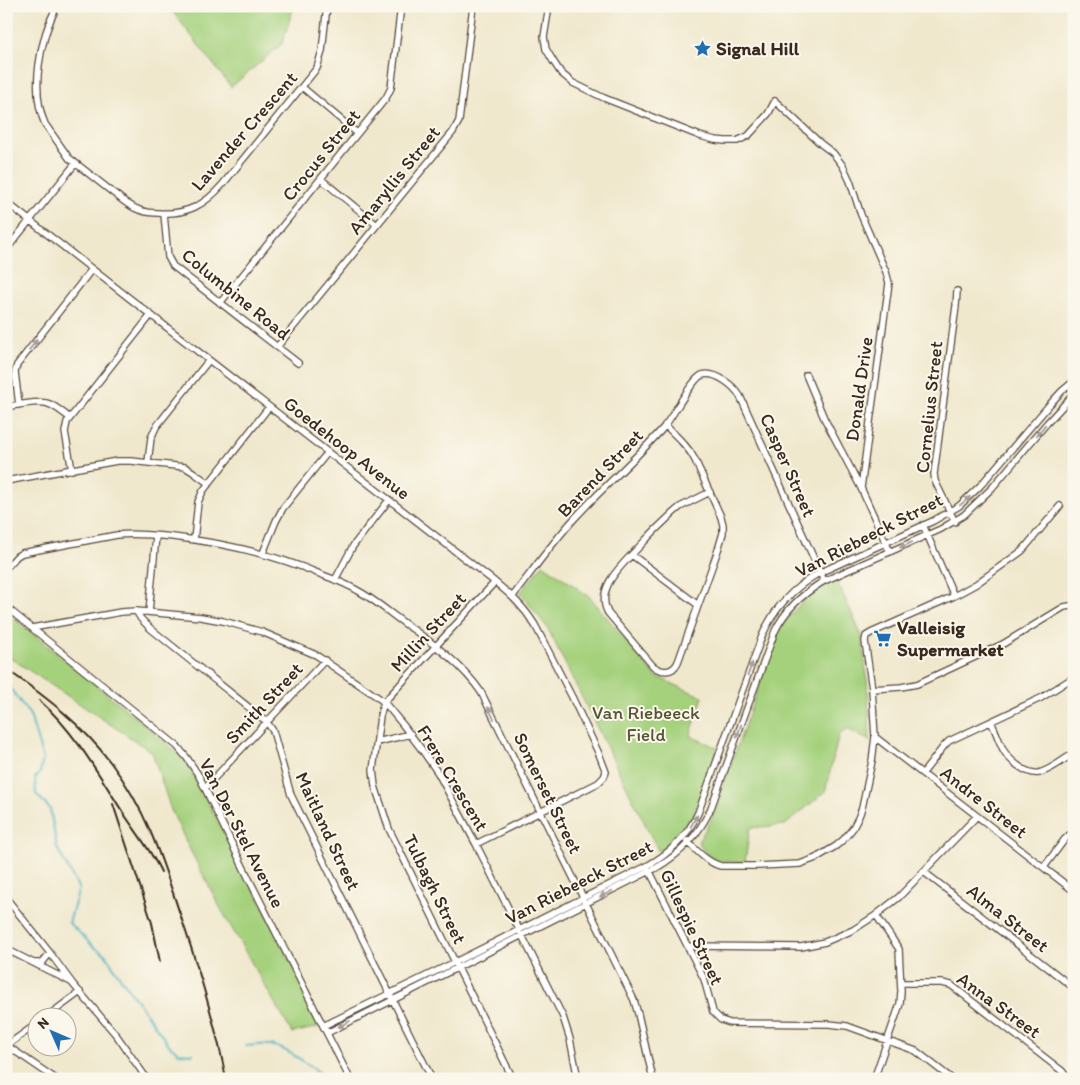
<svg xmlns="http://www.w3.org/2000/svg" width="1080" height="1085" viewBox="0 0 1080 1085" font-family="Itim,sans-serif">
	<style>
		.green { fill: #a5d17d; stroke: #707e4e }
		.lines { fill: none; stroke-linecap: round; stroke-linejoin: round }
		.stream { stroke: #45b0c3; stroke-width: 2 }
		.minor-casing { stroke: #564638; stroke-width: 8 }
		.minor { stroke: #fff; stroke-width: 5.5 }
		.rail { stroke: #3b2a1e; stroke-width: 2 }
		.oneway { fill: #a79f9a }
		.labels { text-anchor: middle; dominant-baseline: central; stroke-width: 4; stroke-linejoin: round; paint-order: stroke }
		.poi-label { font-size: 19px; font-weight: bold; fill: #3b2a1e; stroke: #fbf7ec; text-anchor: start }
		.street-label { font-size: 19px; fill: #3b2a1e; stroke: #fbf7ec }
		.park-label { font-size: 19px; fill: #565436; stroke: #fbf7ec }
	</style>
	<rect width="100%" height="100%" fill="#fbf7ec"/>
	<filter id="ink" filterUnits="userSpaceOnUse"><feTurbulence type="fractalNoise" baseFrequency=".02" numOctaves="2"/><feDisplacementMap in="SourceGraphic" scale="10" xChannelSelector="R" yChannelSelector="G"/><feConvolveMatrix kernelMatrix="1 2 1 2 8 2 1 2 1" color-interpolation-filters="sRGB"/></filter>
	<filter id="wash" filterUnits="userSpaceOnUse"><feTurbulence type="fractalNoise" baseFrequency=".0096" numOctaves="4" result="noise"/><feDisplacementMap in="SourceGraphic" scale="20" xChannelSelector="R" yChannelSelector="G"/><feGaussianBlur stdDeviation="1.12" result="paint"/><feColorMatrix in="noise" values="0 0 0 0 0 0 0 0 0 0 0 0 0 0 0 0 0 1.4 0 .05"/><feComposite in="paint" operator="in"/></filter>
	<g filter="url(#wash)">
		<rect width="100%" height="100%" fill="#f0e8cd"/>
		<path class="green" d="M172,6H294L282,44L231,87L173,12Z
			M543,564L590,597L655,676L703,697L690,736L718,748L693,817L680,835L659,852L547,627L520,593Z
			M836,579L862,636L868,689L870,741L847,729L839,734L825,792L785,825L750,828L745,862C721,862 711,864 698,842L711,820L780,627L803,601L826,584Z
			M6,612L144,724L184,759L202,791L250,881L323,1026L292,1033L222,911L190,850L171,810L152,752L6,655Z"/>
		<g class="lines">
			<path class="stream" d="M6,683L30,715L43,759L40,773L35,778L36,794L50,809L57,848L79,889L69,923L94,947L105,954L122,980L169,1045L179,1053L193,1054
				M246,1046C254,1045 262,1044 270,1045C285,1047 315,1069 328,1079"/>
		</g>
	</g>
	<g filter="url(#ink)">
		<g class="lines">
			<defs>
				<path id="minor" d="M57,6C40,38 30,91 45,124L69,158L125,202C136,210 145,213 158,213C187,215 205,205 223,184L317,68L322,51L327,6
					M549,6L544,37L546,49L553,61L561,73L573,83L604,98L700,136L715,140L725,141H737L748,136L768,114L775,101L821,144L833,153L843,166L850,181L861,215L886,272L889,283L861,488
					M302,87L357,133
					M321,179L377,225
					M6,202L151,315L495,582C512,596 523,606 535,625L572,697L599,754L606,772L604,777L598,783L476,844
					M164,214L168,257L173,266L298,363
					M6,250L75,164
					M220,303L386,98L391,88L401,6
					M277,347L453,132L459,121L460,113L473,6
					M806,375L824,418L861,488L890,552
					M19,405L15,372L17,365L92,269
					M6,407C16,405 37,401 46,403C55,405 63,413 70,418
					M665,425C676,436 688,446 695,460L721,517L723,525V533L718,550L678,662C673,673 662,673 653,666L608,613C594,588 624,563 639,547C650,535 661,524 673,513L680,507L710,492
					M148,462L151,438L156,427L209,360
					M72,470L65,432L67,422L151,315
					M6,481L117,461H131L185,467L193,472L208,483
					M955,522L935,481L934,474L956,306L957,291
					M923,525L954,596
					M194,540L198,502L203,491L269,407
					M263,553L276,521L283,508L328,452
					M632,555L698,605
					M6,568L17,556L22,553L117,535C136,533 154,535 173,537C224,543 273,554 320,574C334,579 349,585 362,593C379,603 397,619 414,630C439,648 463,666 481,692L634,1000L638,1014L653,1079
					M335,580L353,546L389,500
					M495,582L384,702L380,716L373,770L375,786L389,829L513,1079
					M513,596C533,570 552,543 574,519C603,487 636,459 664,427C673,416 692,379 702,375C716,371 734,386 740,396L824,581
					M6,607L177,746L187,758L199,776L250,881L350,1079
					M136,611L141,619L151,629L267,722L273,731L291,795L432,1079
					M149,612L156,536
					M32,628L121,612L136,611L201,617L223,621L262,632L316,655L376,696L384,702L403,725L422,750L438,773L476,844L563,1017L570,1039L578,1079
					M872,689L901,687L917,684L1003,644L1064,607L1070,606L1074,607
					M991,722C996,731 999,742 1004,751C1010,761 1027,775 1039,773C1051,770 1063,760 1074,753
					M875,737L1074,891
					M377,742L411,734
					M923,773L944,746L949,741L1041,698L1074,677
					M205,788L325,660
					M687,841C697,851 708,863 721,866H758L800,864L816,858L836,846L844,839L853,828L859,816L862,808L872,761L875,737L872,689L865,641L866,636L871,633L954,596L976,584L1022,551L1060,506
					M1044,867L1065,839L1074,831
					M649,870L704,979L713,1012L721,1020L730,1023L829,1024L847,1026L916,1051L952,1079
					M924,872L1074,988
					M6,898L50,953L72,983L117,1036L147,1079
					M688,946L801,947L825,942L853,930L876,915L899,897L977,816
					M6,949L71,982
					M35,963H42L50,953
					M901,983H942L951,985L1062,1071L1068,1079
					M45,1018L80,992
					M323,1026L455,962L647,866C669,854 687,837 698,813L762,636C774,608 794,587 819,573L933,521L959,506L980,486L1050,404L1062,391L1074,381
					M327,1033L656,868C681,854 699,835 711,808L775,631C785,610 804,593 824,581L941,529L964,515L992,488L1047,423L1074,394
					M6,1045L56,1079
					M6,1046L38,1023
					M874,1079L900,1004L901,991L899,949L876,915"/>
			</defs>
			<use href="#minor" class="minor-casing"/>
			<use href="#minor" class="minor"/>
			<path class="rail" d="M6,669C45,696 82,724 111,763C148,812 162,860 181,917C199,970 216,1024 226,1079
				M40,701C74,731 98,773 122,811C135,831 151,850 161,872
				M113,804L152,923L160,962"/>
		</g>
		<defs><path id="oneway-solid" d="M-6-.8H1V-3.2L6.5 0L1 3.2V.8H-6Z" transform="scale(1.25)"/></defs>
		<g class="oneway">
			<use href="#oneway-solid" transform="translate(33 345) rotate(-52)"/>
			<use href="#oneway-solid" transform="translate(1041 430) rotate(130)"/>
			<use href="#oneway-solid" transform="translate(965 501) rotate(-40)"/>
			<use href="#oneway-solid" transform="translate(906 545) rotate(156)"/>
			<use href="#oneway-solid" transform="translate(750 669) rotate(-70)"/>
			<use href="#oneway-solid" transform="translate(491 713) rotate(-117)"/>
			<use href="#oneway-solid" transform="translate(739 731) rotate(109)"/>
			<use href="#oneway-solid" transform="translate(694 821) rotate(-61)"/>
			<use href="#oneway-solid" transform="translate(606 894) rotate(153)"/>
			<use href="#oneway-solid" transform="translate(344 1024) rotate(153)"/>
		</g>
	</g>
	<defs>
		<symbol id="sight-bare" viewBox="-9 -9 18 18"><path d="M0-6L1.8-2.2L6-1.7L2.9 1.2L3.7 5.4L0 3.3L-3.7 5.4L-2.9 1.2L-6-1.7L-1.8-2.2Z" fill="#1f6fb2" stroke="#fbf7ec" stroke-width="2.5" paint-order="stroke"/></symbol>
		<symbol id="supermarket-bare" viewBox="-9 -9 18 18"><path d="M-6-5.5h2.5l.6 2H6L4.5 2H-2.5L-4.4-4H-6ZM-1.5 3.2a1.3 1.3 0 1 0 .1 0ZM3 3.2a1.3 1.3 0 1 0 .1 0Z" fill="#1f6fb2" stroke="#fbf7ec" stroke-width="2.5" paint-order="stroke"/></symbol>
	</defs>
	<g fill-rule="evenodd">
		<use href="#sight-bare" x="690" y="36" width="25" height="25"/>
		<use href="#supermarket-bare" x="870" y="626" width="25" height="25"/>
	</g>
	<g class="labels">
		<g class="poi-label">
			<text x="716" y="48">Signal Hill</text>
			<text x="897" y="627">Valleisig<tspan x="897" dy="22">Supermarket</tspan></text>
		</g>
		<g class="street-label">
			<text transform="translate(244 131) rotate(-49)">Lavender Crescent</text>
			<text transform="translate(321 155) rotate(-51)">Crocus Street</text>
			<text transform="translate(394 180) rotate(-51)">Amaryllis Street</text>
			<text transform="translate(236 294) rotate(39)">Columbine Road</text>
			<text transform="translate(859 389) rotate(-82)">Donald Drive</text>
			<text transform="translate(929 407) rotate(-84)">Cornelius Street</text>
			<text transform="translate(347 448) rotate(38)">Goedehoop Avenue</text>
			<text transform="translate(788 465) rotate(66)">Casper Street</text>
			<text transform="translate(600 473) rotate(-46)">Barend Street</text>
			<text transform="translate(869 535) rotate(-27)">Van Riebeeck Street</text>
			<text transform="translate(428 632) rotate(-47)">Millin Street</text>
			<text transform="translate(264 703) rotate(-47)">Smith Street</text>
			<text transform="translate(453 778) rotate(59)">Frere Crescent</text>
			<text transform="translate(548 793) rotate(64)">Somerset Street</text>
			<text transform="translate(984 802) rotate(38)">Andre Street</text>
			<text transform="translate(328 831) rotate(65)">Maitland Street</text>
			<text transform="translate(242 833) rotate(63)">Van Der Stel Avenue</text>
			<text transform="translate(579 882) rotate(-27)">Van Riebeeck Street</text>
			<text transform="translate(435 889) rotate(64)">Tulbagh Street</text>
			<text transform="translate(1008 918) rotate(38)">Alma Street</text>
			<text transform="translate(692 927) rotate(65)">Gillespie Street</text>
			<text transform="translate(999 1005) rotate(36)">Anna Street</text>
		</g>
		<g class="park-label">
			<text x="646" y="712">Van Riebeeck<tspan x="646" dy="22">Field</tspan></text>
		</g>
	</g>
	<rect width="1080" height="1085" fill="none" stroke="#fbf7ec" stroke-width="25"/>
	<g transform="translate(52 1032) rotate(315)"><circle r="24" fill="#fbf7ec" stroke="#aea59a"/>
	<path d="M0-4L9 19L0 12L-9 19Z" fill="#1f6fb2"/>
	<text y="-8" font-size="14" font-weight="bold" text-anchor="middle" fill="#3b2a1e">N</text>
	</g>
</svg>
